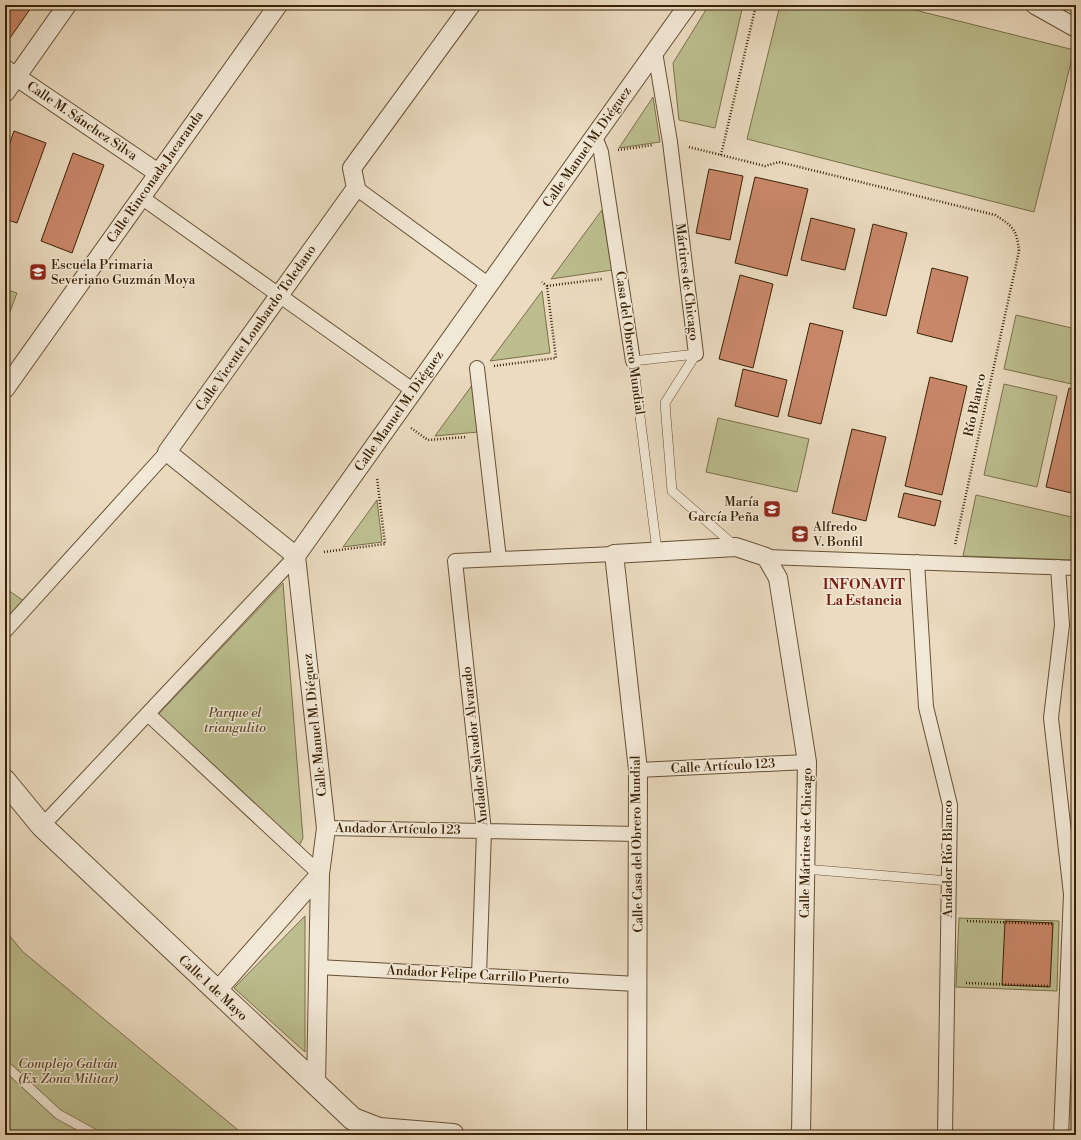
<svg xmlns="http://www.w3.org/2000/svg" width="1081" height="1140" viewBox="0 0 1081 1140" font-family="'Libre Bodoni',serif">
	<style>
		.green { fill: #bcbe8f; stroke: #7b704a }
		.building { fill: #c98769; stroke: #3a2206 }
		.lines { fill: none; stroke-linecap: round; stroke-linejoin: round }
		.service-casing { stroke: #665034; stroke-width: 10 }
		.pedestrian-casing { stroke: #665034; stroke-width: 16 }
		.minor-casing { stroke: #665034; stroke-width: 20 }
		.tertiary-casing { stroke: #665034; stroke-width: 24 }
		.path { stroke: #3a2206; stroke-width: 2.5; stroke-dasharray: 1 2; stroke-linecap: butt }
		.service { stroke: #f2e8d6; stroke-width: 9 }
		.pedestrian { stroke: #f2e8d6; stroke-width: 14 }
		.minor { stroke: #f2e8d6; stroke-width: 18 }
		.tertiary { stroke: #f2e8d6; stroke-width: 22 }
		.labels { text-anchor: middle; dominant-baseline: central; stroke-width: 3; stroke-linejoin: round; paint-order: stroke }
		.street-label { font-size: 13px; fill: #3a2206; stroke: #f2e8d6 }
		.poi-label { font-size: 13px; fill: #3a2206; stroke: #f2e8d6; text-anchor: start }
		.park-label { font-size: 13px; font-style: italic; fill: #5a4928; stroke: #f2e8d6 }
		.neighbourhood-label { font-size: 14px; font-weight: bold; fill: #7a1f14; stroke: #f2e8d6 }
	</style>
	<rect width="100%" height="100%" fill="#ebdbc0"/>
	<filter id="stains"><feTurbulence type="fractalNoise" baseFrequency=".005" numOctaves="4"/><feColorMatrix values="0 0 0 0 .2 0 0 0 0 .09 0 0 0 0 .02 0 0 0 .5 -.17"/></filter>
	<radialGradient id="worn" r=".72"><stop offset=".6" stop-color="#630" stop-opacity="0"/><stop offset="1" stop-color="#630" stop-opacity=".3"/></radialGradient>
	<path class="green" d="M709,5H743L715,128L679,120L673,63Z
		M780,5H895L1074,50L1034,212L747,139Z
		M653,97L660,142L619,148Z
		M602,210L612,270L551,279Z
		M5,289L17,293L5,325Z
		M542,291L550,353L490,361Z
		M1016,315L1076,329V385L1004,369Z
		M473,384L478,432L435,436Z
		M1004,384L1057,396L1037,487L984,475Z
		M718,418L809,439L797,492L706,472Z
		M976,495L1076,518V560L963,556Z
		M377,500L382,542L343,547Z
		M283,583L303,838L293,858L151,722Z
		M5,588L24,601L5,621Z
		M305,916V1052L234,988Z
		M959,918L1059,921L1057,991L956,987Z
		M5,930L22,951L244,1135H5Z"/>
	<path class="building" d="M5,5H33L10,38L5,34Z
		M14,131L46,143L17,223L5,219V157Z
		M73,153L104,165L72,253L41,241Z
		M709,169L743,176L730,240L696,233Z
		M755,177L808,189L787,276L735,263Z
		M811,218L855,229L845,270L801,260Z
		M873,224L907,233L886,316L853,308Z
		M932,268L968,277L952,342L917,333Z
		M740,275L773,284L753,368L719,359Z
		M810,323L843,331L821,424L788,416Z
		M743,369L787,380L778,417L735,406Z
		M930,377L967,386L942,495L905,486Z
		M1069,388L1076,390V494L1046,487Z
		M852,429L886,437L866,521L832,513Z
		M904,493L941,501L935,526L898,517Z
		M1005,921L1053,923L1050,987L1002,985Z"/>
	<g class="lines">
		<defs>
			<path id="service" d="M696,354L665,403L672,491L735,546
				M657,551L633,361L696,354
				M805,869L949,881
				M5,1065L58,1114L96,1135"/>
			<path id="pedestrian" d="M655,52L670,142L696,354
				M595,137L601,152L633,361
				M356,188L489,285
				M141,197L414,391
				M477,368L499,559
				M766,557L1076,568
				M917,562L926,707L950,805L945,1135
				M1058,567L1062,625L1051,718L1071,894L1061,1135
				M5,631L167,452
				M148,714L320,874
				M638,770L807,762
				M42,826L296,556
				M326,828L638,834
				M318,967L637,984
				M479,975L484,831L455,561L614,554"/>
			<path id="minor" d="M1035,5L1076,28
				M5,69L158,173
				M5,93L67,5
				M5,389L278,5
				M296,556L167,452L356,188L352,168L471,5
				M217,991L320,874
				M316,1084L320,874L326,828L296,556L688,5
				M637,1135L638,770L614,554L736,547L766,557L778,578L807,762L801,1135"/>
			<path id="tertiary" d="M5,781L42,826L353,1119L379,1129L453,1135"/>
		</defs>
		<use href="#service" class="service-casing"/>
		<use href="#pedestrian" class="pedestrian-casing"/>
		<use href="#minor" class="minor-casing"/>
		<use href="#tertiary" class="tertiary-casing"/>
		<path class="path" d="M689,147L765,166L779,162L995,215C1013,226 1017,230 1019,251L955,545
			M618,150L653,145
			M721,155L756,5
			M547,286L602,279
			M494,366L556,358L547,286L542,282
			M411,428L428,440L466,437
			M324,552L385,544L377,478
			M5,595L10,598
			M967,921L1052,924
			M966,983L1049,986"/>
		<use href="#service" class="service"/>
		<use href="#pedestrian" class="pedestrian"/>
		<use href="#minor" class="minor"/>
		<use href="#tertiary" class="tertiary"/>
	</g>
	<defs>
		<symbol id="school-square" viewBox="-11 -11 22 22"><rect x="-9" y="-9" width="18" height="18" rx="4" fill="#8f2418" stroke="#f2e8d6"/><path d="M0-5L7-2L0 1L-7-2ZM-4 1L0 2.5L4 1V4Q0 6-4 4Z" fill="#fff"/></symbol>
	</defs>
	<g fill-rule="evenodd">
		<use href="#school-square" x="28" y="262" width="20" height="20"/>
		<use href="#school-square" x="762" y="499" width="20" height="20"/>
		<use href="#school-square" x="790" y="524" width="20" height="20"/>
	</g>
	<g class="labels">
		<g class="street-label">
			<text transform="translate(82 121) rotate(34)">Calle M. Sánchez Silva</text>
			<text transform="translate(587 147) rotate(-55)">Calle Manuel M. Diéguez</text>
			<text transform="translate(155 177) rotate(-55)">Calle Rinconada Jacaranda</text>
			<text transform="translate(687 282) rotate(83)">Mártires de Chicago</text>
			<text transform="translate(256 328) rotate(-55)">Calle Vicente Lombardo Toledano</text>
			<text transform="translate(630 343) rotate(82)">Casa del Obrero Mundial</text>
			<text transform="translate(975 405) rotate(-78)">Río Blanco</text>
			<text transform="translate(399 411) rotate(-55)">Calle Manuel M. Diéguez</text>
			<text transform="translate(315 725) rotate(-96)">Calle Manuel M. Diéguez</text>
			<text transform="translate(475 746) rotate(-96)">Andador Salvador Alvarado</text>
			<text transform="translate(723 766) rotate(-3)">Calle Artículo 123</text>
			<text transform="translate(398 829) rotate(1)">Andador Artículo 123</text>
			<text transform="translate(806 843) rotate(-89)">Calle Mártires de Chicago</text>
			<text transform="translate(637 844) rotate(-91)">Calle Casa del Obrero Mundial</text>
			<text transform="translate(948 859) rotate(-90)">Andador Río Blanco</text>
			<text transform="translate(478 975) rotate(3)">Andador Felipe Carrillo Puerto</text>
			<text transform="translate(213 988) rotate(43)">Calle 1 de Mayo</text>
		</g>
		<g class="poi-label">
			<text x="51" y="265">Escuela Primaria<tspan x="51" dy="15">Severiano Guzmán Moya</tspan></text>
			<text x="759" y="502" text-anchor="end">María<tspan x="759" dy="15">García Peña</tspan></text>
			<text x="813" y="527">Alfredo<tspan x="813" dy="15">V. Bonfil</tspan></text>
		</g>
		<g class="park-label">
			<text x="235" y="713">Parque el<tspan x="235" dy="15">triangulito</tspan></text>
			<text x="68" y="1064">Complejo Galván<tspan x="68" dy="15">(Ex Zona Militar)</tspan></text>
		</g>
		<g class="neighbourhood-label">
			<text x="864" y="585">INFONAVIT<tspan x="864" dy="16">La Estancia</tspan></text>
		</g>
	</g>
	<rect width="1081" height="1140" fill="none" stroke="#ebdbc0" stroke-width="20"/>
	<rect x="6" y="6" width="1069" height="1128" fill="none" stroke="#3a2206" stroke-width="2"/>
	<rect x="10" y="10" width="1061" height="1120" fill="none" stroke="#3a2206"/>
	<rect width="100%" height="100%" filter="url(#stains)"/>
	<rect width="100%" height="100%" fill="url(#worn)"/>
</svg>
